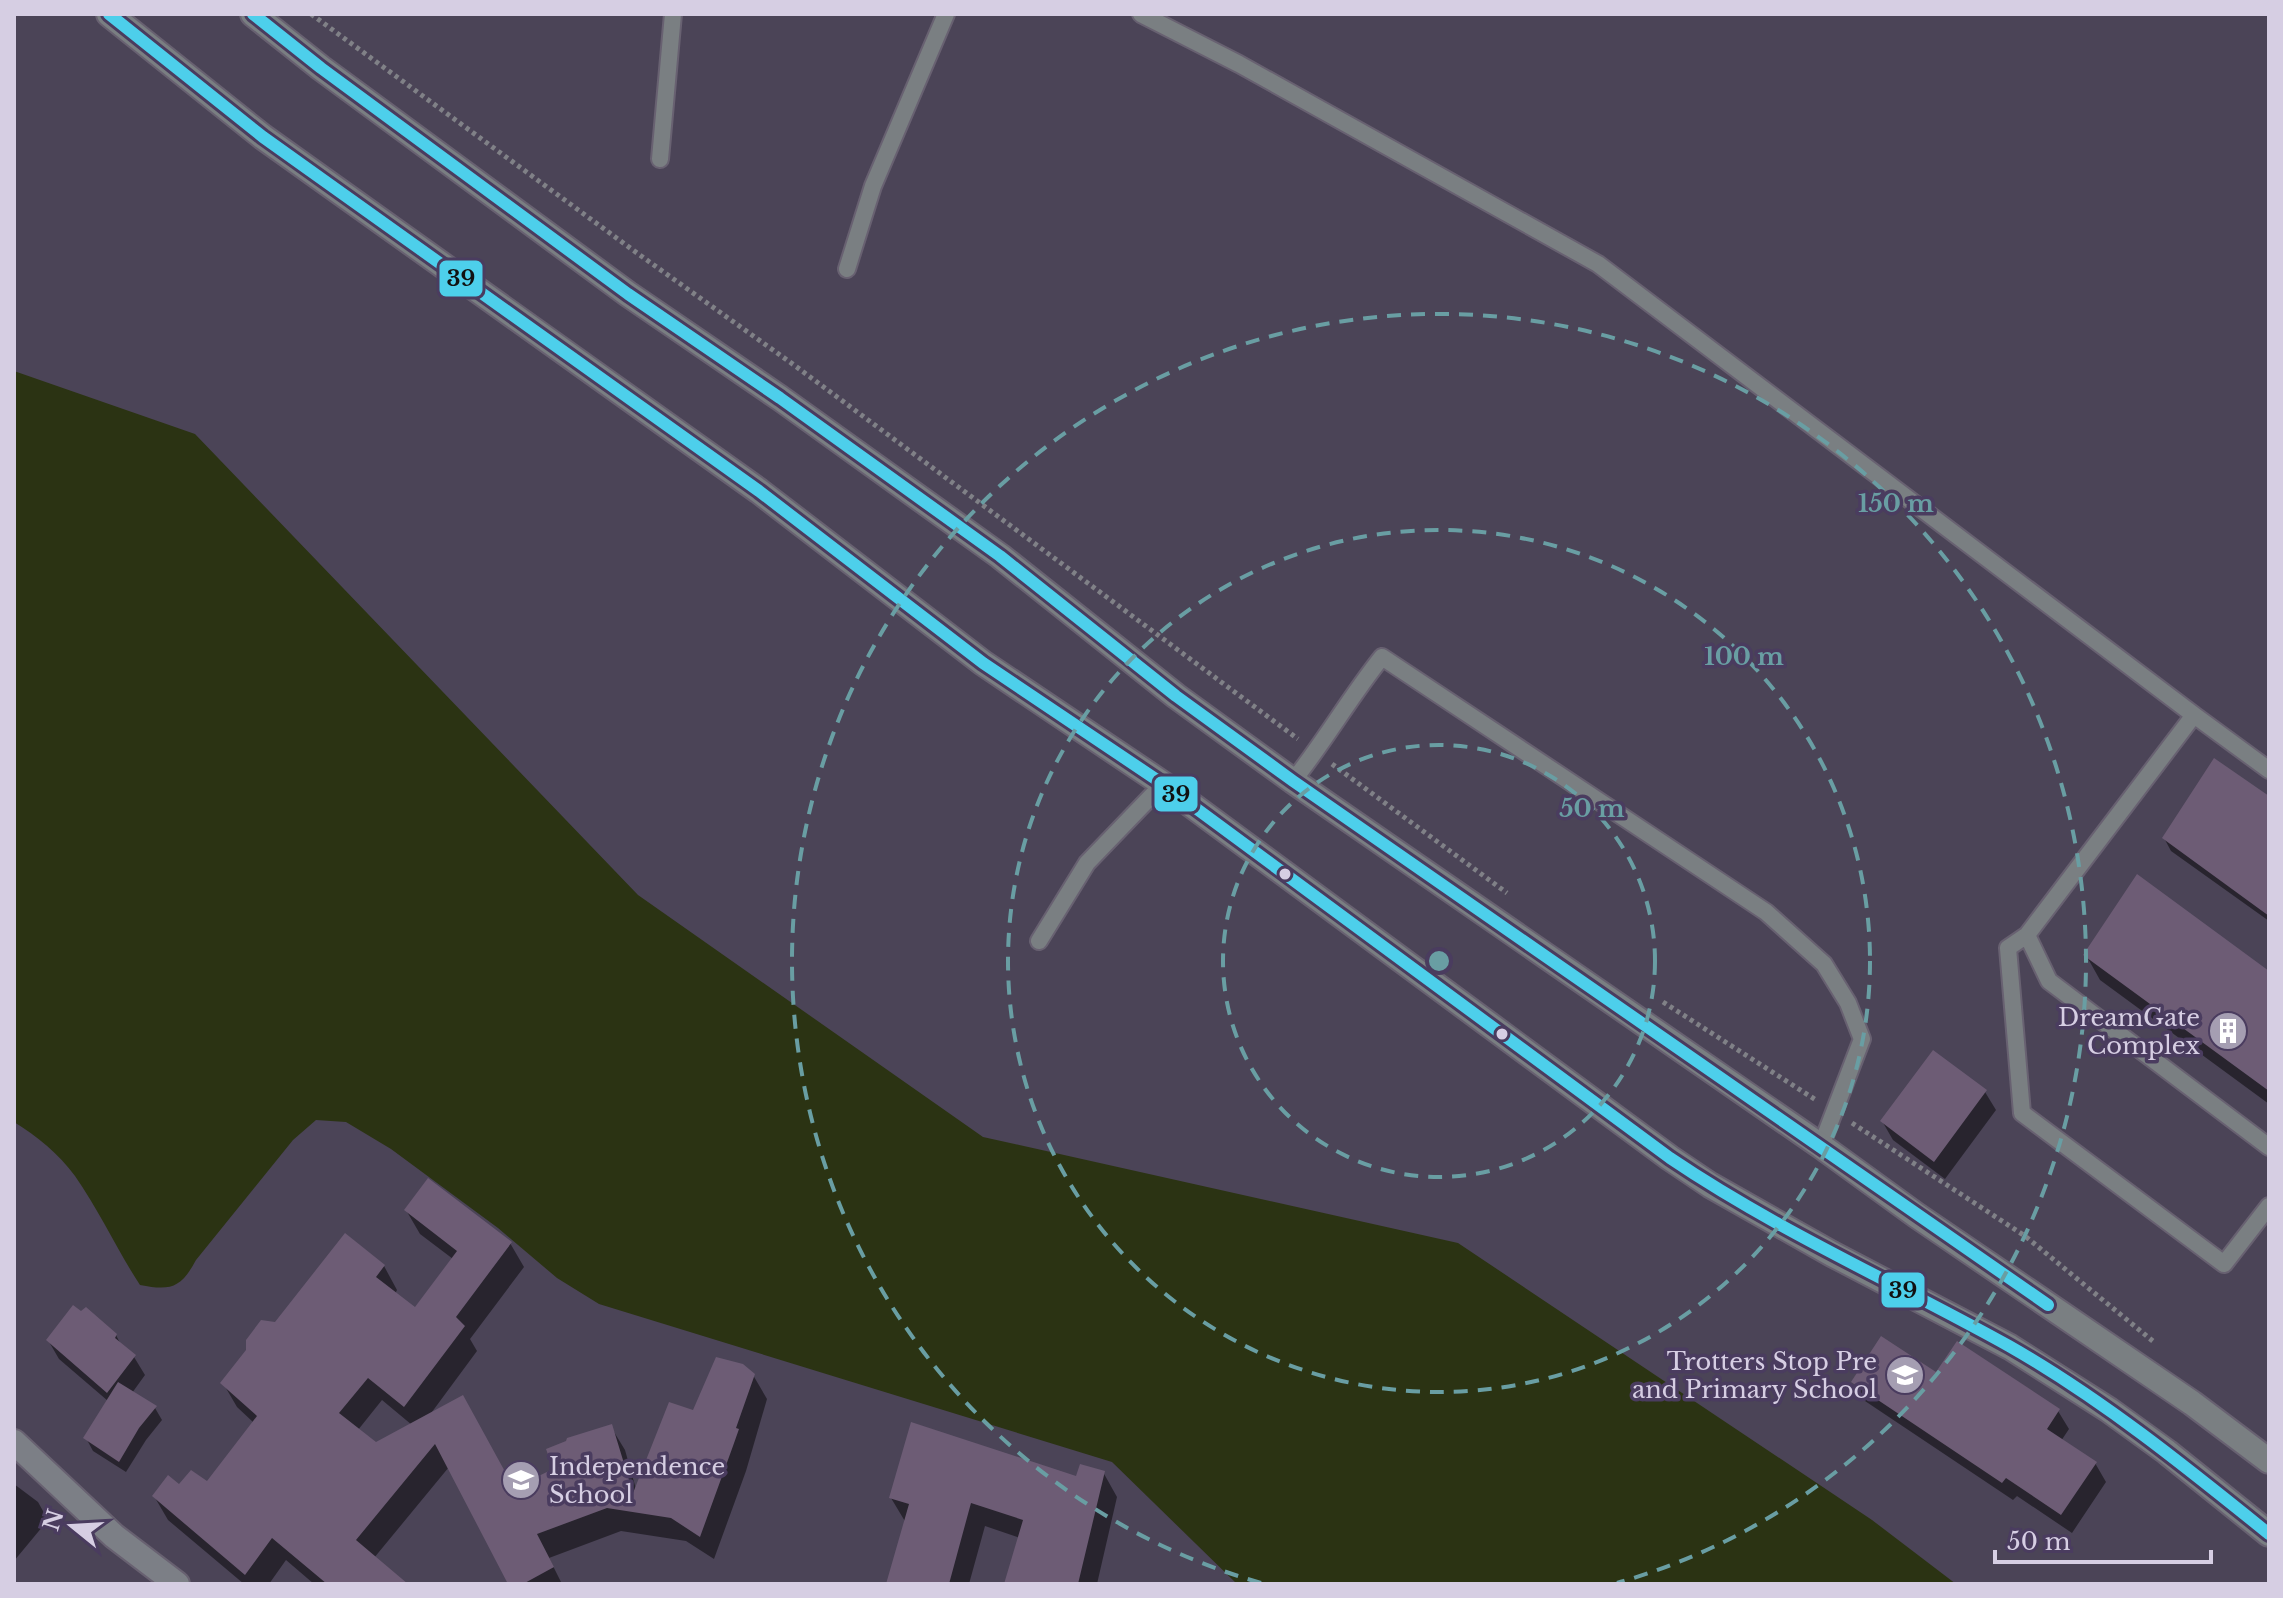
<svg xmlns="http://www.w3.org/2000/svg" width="2283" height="1598" viewBox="0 0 2283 1598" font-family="'Libre Baskerville',serif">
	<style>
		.water { fill: #2b3313 }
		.shadow { fill: #0007; fill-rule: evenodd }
		.building { fill: #6d5c75 }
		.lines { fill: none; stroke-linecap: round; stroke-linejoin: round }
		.service-casing { stroke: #686171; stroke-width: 20 }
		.tertiary-casing { stroke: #686171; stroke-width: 28 }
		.primary-casing { stroke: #686171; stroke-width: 28 }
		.path { stroke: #808187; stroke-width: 5; stroke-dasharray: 4 4; stroke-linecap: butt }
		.service { stroke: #7a7f82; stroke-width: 16 }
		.tertiary { stroke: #7a7f82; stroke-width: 24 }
		.primary { stroke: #7c7f86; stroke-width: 24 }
		.bus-1-casing { stroke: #4a3c5f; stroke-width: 18 }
		.bus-1 { stroke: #4dcfeb; stroke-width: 12 }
		.ring { fill: none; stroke: #699ea3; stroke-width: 4; stroke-dasharray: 14 10 }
		.bus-dot { fill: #d6cee3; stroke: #4a3c5f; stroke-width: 3 }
		.labels { text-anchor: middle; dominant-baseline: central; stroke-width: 7; stroke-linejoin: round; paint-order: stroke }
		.poi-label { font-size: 24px; fill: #d6cee3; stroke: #4a3c5f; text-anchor: end }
		.centre { fill: #699ea3; stroke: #4a3c5f; stroke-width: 4 }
		.ring-label { font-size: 24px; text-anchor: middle; font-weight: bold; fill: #699ea3; stroke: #4a3c5f; stroke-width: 7; stroke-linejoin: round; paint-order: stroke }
		.line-badge { stroke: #4a3c5f; stroke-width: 3 }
		.pale-badge-label { font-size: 22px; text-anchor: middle; font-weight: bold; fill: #111 }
	</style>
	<rect width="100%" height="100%" fill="#4b4457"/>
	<path class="water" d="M14,371L195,434L638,895L983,1137L1458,1243L1872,1520L1956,1584H1237L1112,1462L599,1304L557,1278L498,1228L391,1149L346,1122L316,1120L293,1140L196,1260C181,1288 171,1291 140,1285C117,1250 99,1210 75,1176C59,1154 37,1136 14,1122Z"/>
	<path class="shadow" d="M2269,799V921L2171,851L2164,838Z
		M2086,955L2269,973V1104L2100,980Z
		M1985,1092L1996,1110L1945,1179L1893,1140L1882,1121Z
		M406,1210L510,1243L524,1267L470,1339L477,1351L429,1416L514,1490L556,1471L611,1427L625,1450L636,1489L694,1413L753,1375L767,1399L746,1471L714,1559L686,1541L621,1531L549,1558L562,1584H510L449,1467L374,1558L405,1584H314L286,1560L269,1584H244L168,1520L154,1496L179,1487L208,1484L254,1423L237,1407L223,1383L275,1324L384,1266L397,1290L395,1294L415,1310L453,1259L420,1234ZM382,1400L412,1425L376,1445L358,1430Z
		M116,1335L122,1347L134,1357L145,1375L132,1393L155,1408L162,1420L146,1440L126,1472L93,1451L86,1438L108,1401L59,1359L48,1340Z
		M1936,1375L2058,1411L2069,1429L2061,1441L2095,1463L2106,1482L2072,1533L2017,1496L2013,1500L1865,1401L1854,1382Z
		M1103,1472L1117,1497L1097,1584H1006L1020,1538L985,1526L969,1584H888L906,1523L891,1498L1077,1479Z
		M14,1484L38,1502L48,1520L14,1561Z"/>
	<path class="building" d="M2214,758L2269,796V916L2162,838Z
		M2137,874L2269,971V1091L2083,955Z
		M1933,1050L1987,1090L1934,1162L1880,1121Z
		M428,1178L512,1242L456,1317L465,1326L404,1407L368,1378L339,1413L376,1442L463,1395L514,1488L553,1469L546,1449L566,1441L567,1438L612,1424L633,1493L669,1402L693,1410L716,1357L743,1364L755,1374L736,1428L739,1429L733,1446L700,1537L671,1518L607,1508L537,1534L554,1567L523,1584H508L435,1444L356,1540L408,1584H327L272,1538L245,1575L152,1496L168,1475L179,1484L191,1470L207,1481L257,1416L220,1383L246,1350V1340L261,1320L275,1322L345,1233L385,1265L376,1277L415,1307L457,1251L404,1210Z
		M73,1305L81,1311L86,1307L117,1334L115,1338L136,1355L107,1393L46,1340Z
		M1881,1336L1936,1372L1957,1341L2060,1409L2047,1429L2097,1462L2061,1515L2006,1478L2002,1483L1851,1382Z
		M118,1382L157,1406L139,1428L119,1462L83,1438Z
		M911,1422L1076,1476L1080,1464L1105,1471L1078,1584H1004L1023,1520L971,1503L949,1584H886L909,1504L889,1498Z"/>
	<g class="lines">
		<defs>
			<path id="service" d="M1141,14L1239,64L1598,264L2194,715
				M660,159L673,14
				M847,269L873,186L946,14
				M2269,770L2194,715L2027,935L2049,981L2269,1147
				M1293,781C1325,741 1350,697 1382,657L1766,912L1824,964L1848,1003L1862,1039L1821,1146
				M2027,935L2008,948L2022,1113L2224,1264L2269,1206
				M1039,941L1087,863L1163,784"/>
			<path id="tertiary" d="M109,14L263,137L759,491L983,663L1163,784L1670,1158L1710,1185L1832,1254L2010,1347L2109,1410L2167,1452L2269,1534
				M253,14L321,68L628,294L780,398L1000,556L1176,696L1293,781L1821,1146L1916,1215L2192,1403L2269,1461"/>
			<path id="primary" d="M14,1442L114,1536L177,1584"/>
		</defs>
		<use href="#service" class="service-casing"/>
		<use href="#tertiary" class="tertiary-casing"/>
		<use href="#primary" class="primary-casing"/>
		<path class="path" d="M311,14L637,253L794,365L1298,739
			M1332,764L1507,893
			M1663,1002L1816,1100
			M1852,1123L2025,1236L2154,1342"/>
		<use href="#service" class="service"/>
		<use href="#tertiary" class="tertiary"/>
		<use href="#primary" class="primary"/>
		<defs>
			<path id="bus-1" d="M109,14L263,137L759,491L983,663L1163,784L1670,1158C1778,1231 1896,1283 2009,1346C2102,1399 2186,1467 2269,1534
				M253,14L321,68L628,294L780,398L1000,556L1176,696L1293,781L2048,1305"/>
		</defs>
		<use href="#bus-1" class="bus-1-casing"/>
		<use href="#bus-1" class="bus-1"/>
	</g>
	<g class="ring">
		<circle cx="1439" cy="961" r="216"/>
		<circle cx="1439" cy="961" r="431"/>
		<path d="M1261 1583A647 647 0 1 1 1617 1583"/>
	</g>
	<defs>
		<symbol id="building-disc" viewBox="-11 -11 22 22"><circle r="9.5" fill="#a59eb2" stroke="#4a3c5f"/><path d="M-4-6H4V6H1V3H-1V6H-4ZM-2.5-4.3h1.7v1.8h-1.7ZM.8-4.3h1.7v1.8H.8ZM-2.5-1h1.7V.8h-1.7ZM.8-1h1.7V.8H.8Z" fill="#fff"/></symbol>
		<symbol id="school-disc" viewBox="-11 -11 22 22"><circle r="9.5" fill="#a59eb2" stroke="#4a3c5f"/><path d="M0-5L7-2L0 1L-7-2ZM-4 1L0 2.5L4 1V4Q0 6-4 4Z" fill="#fff"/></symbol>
	</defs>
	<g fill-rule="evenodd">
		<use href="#building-disc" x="2206" y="1009" width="44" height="44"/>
		<use href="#school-disc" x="1883" y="1353" width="44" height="44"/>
		<use href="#school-disc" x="499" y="1458" width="44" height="44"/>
	</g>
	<g class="bus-dot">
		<circle cx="1285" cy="874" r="7"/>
		<circle cx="1502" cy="1034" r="7"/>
	</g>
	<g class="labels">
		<g class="poi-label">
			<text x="2200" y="1017">DreamGate<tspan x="2200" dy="28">Complex</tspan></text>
			<text x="1877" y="1361">Trotters Stop Pre<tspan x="1877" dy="28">and Primary School</tspan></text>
			<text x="549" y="1466" text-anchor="start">Independence<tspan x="549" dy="28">School</tspan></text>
		</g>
	</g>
	<circle cx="1439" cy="961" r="12" class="centre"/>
	<g class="ring-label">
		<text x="1896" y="512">150 m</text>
		<text x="1744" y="665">100 m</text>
		<text x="1592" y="817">50 m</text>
	</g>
	<g class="line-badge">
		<rect x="438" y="259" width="46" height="39" rx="8" fill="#4dcfeb"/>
		<rect x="1153" y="775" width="46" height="38" rx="8" fill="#4dcfeb"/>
		<rect x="1880" y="1271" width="46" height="38" rx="8" fill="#4dcfeb"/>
	</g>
	<g class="pale-badge-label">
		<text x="461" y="286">39</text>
		<text x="1176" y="802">39</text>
		<text x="1903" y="1298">39</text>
	</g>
	<rect width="2283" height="1598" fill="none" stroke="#d6cee3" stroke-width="32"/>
	<g transform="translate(72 1526) rotate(288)" stroke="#4a3c5f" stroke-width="6" paint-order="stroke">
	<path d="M0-6L14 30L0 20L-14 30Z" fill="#d6cee3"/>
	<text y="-12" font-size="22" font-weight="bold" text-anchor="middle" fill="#d6cee3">N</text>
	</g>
	<path d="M1995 1550v12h216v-12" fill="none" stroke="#d6cee3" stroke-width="4"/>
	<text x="2007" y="1550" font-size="24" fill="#d6cee3" stroke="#4a3c5f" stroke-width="6" paint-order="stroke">50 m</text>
</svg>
